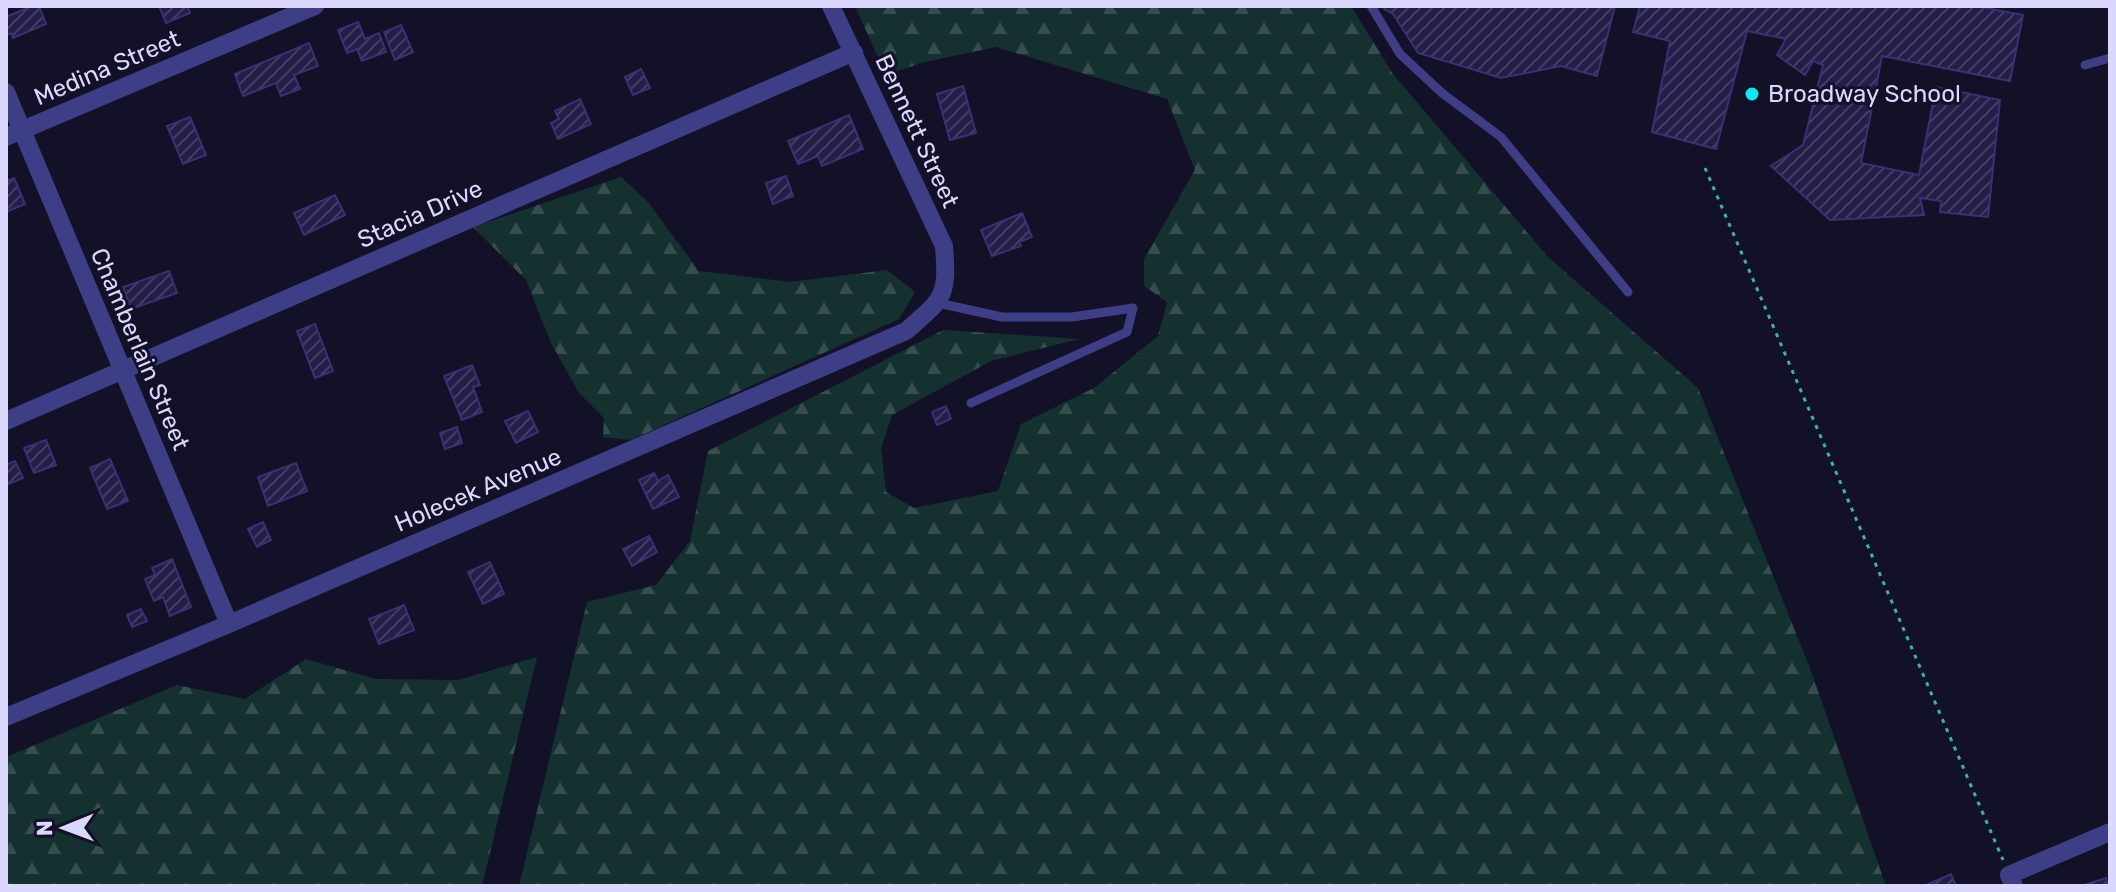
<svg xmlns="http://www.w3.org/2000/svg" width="2116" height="892" viewBox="0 0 2116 892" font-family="Rubik,sans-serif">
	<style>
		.forest { fill: url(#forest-firs) }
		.building { fill: url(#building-hatch); stroke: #3a3073; stroke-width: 2 }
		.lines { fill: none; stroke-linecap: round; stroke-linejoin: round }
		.path { stroke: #34b6a8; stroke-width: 3; stroke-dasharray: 4 6; stroke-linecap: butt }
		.service { stroke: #3d3e85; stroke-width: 9 }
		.minor { stroke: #3d3e85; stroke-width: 18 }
		.poi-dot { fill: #0beaf7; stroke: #131127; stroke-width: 3 }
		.labels { text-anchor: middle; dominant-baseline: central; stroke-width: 6; stroke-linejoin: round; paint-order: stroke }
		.street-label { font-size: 24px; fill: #dbd8fe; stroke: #131127 }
		.poi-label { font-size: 24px; fill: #dbd8fe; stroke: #131127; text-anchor: start }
	</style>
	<defs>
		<pattern id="forest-firs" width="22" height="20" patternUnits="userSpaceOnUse" patternTransform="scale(2)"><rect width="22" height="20" fill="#14312f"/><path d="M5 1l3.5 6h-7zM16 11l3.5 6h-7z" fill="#364e4e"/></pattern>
		<pattern id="building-hatch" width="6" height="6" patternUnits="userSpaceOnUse" patternTransform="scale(2)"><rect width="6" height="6" fill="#241d48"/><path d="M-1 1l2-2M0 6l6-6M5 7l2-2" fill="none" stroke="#433d63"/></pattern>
	</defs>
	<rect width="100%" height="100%" fill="#131127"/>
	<path class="forest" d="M855,6H1351L1393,74L1548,257L1698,388L1811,671L1886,886H519L587,602L656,585L690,541L708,451L943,330L1079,339L991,361L892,415L881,448L886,492L914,508L998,491L1021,424L1094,388L1158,336L1167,302L1144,286V259L1195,170L1167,99L996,47L925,62L886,75Z
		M621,177L647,201L699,271L790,282L887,270L915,292L899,319L631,440L603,437L604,418L579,393L551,343L526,280L473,227Z
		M537,657L482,886H6V757L177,685L245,699L306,659L376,679L458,680Z"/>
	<path class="building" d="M32,6H39L46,24L13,38L11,33L6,35V17Z
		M159,6H187L190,13L166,23Z
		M1384,6H1615L1597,76L1561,66L1501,78L1418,53L1393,14L1384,9Z
		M1640,6H1976L2023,15L2010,81L1882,56L1861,163L1919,175L1936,87L2000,100L1988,217L1940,212L1941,201L1920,198L1924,215L1830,220L1771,166L1803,145L1823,65L1813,61L1805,75L1777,55L1786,39L1747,31L1716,149L1652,132L1670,41L1633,32Z
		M358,22L365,39L379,33L386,52L362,61L357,49L347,53L338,30Z
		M401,25L413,52L395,60L384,32Z
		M309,43L318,66L294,75L300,89L281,96L276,83L243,96L235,74Z
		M641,69L650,88L633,95L625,77Z
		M963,86L976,133L950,140L937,94Z
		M580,99L591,124L558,139L551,123L559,119L555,111Z
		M849,115L863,149L822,166L818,156L798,164L788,141Z
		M190,117L206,155L183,164L167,126Z
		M786,176L793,196L773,204L766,183Z
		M14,178L25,204L6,212V181Z
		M335,195L345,215L304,235L294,213Z
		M1022,213L1032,237L1019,242L1021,246L992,256L981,230Z
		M169,271L177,293L131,309L123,287Z
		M315,324L333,371L315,378L297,331Z
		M472,365L480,385L473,387L482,412L462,420L444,376Z
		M946,406L951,419L937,425L932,412Z
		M528,411L538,432L516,443L505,421Z
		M457,427L462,443L445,449L440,433Z
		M46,440L56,465L34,473L24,448Z
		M110,459L128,501L107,509L90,468Z
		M15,461L23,478L6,485V465Z
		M296,463L307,491L268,506L258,477Z
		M654,473L658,481L668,475L679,497L653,509L639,480Z
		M263,522L271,540L257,547L248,529Z
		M649,536L657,552L632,566L623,549Z
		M172,559L191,607L170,616L163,597L154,601L145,579L155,575L152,568Z
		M490,562L504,594L483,604L468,572Z
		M404,605L414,630L379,644L369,619Z
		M141,609L147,621L132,627L127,615Z
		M1951,874L1956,886H1924Z
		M2106,878L2108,886H2081Z"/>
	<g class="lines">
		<path class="path" d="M1705,168L2003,860"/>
		<path class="service" d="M1371,6L1400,54L1442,93L1501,137L1628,292
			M2085,65L2110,58
			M938,303L1002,317H1072L1133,308L1127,332L971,403"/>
		<path class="minor" d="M6,92L229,624
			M6,137L315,6
			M6,421L854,52
			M6,717L229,624L906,331C944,298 948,297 944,246L831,6
			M2014,886L2009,875L2110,832"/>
	</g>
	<circle class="poi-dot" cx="1752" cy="94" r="8"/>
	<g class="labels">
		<g class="street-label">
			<text transform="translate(107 68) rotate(-23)">Medina Street</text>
			<text transform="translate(917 131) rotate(65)">Bennett Street</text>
			<text transform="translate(420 214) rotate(-24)">Stacia Drive</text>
			<text transform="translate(140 349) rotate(67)">Chamberlain Street</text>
			<text transform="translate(478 490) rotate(-23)">Holecek Avenue</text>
		</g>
		<g class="poi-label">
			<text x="1768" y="94">Broadway School</text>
		</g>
	</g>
	<rect width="2116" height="892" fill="none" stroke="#dbd8fe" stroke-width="16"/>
	<g transform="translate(64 828) rotate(269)" stroke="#131127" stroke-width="6" paint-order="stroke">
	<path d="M0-6L14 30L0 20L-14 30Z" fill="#dbd8fe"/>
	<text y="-12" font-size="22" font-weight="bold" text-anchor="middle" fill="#dbd8fe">N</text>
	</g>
</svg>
